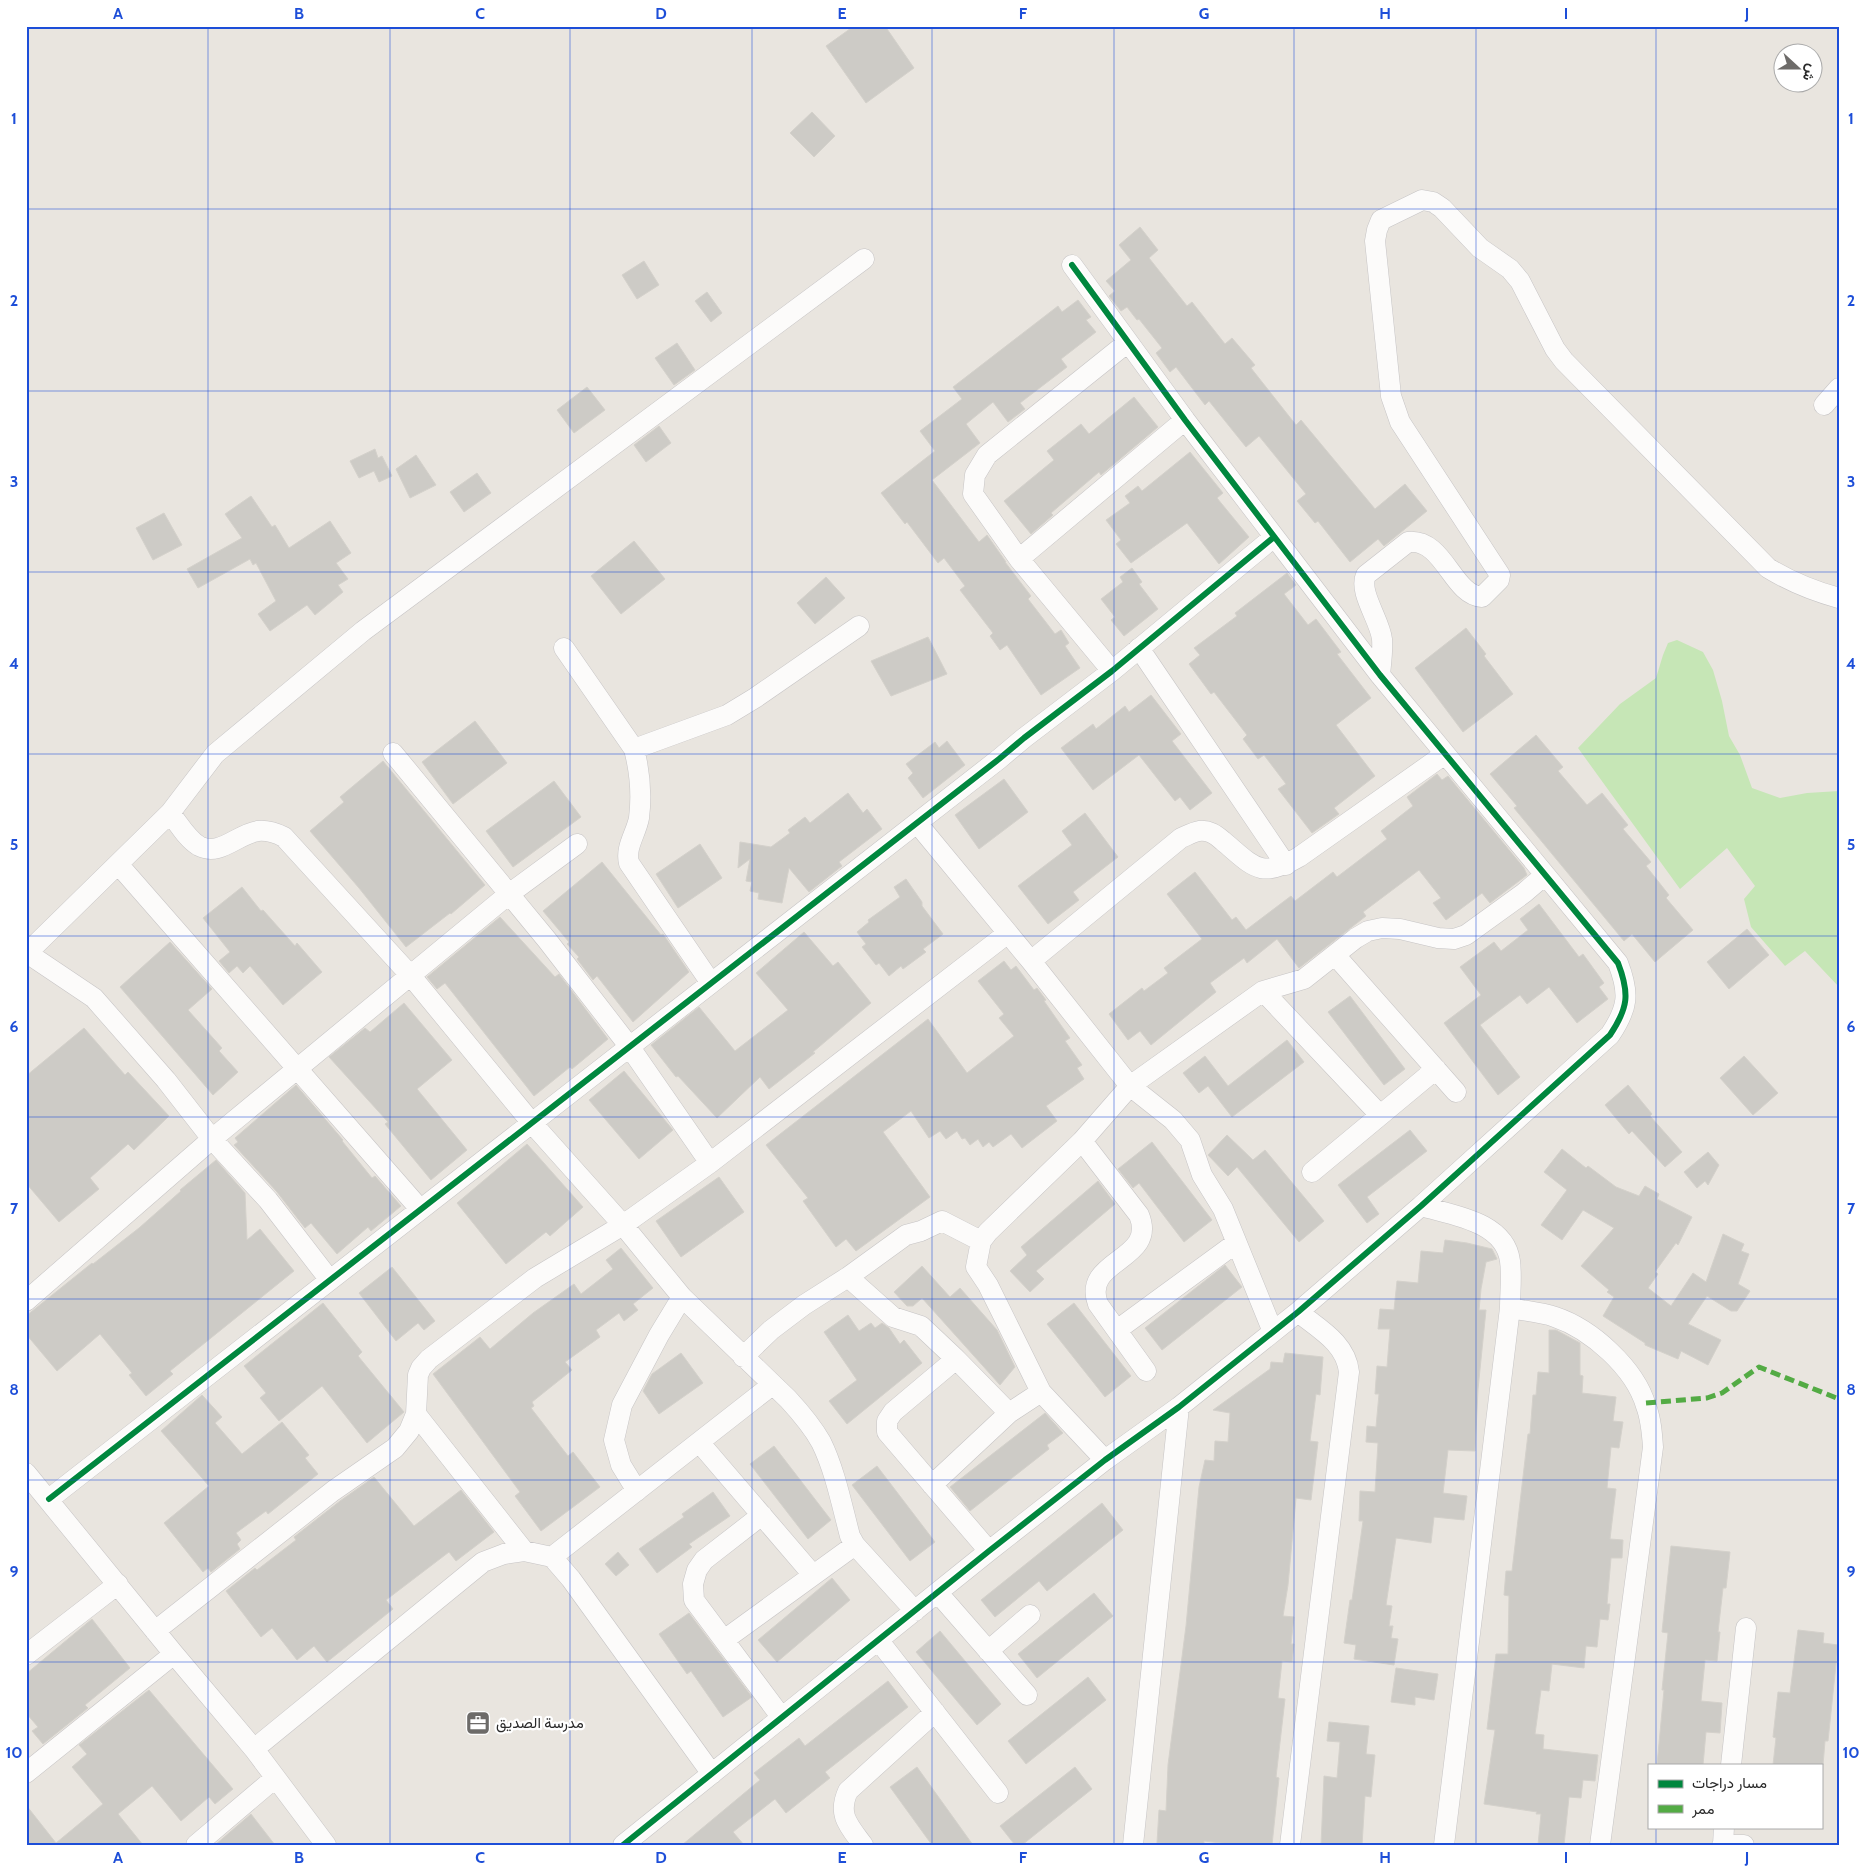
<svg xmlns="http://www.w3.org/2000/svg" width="1865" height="1871" viewBox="0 0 1865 1871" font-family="Cabin,Vazirmatn,sans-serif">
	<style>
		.green { fill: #c6e6b6 }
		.building { fill: #cdcbc6; stroke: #d4d1cb }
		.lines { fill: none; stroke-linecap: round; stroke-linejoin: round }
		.minor-casing { stroke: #c6c4c5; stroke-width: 21 }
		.minor { stroke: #fcfbfa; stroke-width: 20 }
		.quiet { stroke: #53ab44; stroke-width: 5; stroke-dasharray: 10 5; stroke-linecap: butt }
		.cycleway-casing { stroke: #fff; stroke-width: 9 }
		.cycleway { stroke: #00873e; stroke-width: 6 }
		.grid { fill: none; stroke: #1d4ed8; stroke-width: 1; stroke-opacity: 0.55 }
		.labels { text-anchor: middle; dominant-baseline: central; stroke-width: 4.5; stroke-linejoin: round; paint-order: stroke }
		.poi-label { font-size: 15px; fill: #2a2a2a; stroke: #fff; text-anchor: start }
		.neatline { fill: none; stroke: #1d4ed8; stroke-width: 2 }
		.grid-label { font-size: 16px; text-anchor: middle; font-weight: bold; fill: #1d4ed8 }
	</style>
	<rect width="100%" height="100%" fill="#e9e5df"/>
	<path class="green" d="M1677,640L1703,652L1713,670L1722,701L1729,736L1740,755L1752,788L1780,798L1807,793L1839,791V987L1805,951L1785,966L1751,927L1744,899L1755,886L1727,848L1680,889L1578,748L1620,704L1656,678L1663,655L1668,643Z"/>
	<path class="building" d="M854,26H885L914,68L866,103L826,46Z
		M812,112L835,136L814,157L790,133Z
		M1140,227L1158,250L1149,258L1187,306L1192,302L1225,344L1232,338L1255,365L1251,368L1296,425L1301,420L1375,509L1405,484L1427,511L1384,546L1378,539L1350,562L1318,521L1315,523L1297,501L1306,494L1259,436L1246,447L1209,401L1205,405L1176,367L1170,372L1156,353L1162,348L1139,319L1137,320L1127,307L1121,311L1109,296L1115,291L1106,281L1131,260L1119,245Z
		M644,261L659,285L637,299L622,275Z
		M707,292L722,313L711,322L695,301Z
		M1078,300L1091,317L1086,320L1096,332L1061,359L1067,367L1020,403L1025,409L1008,422L993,402L966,424L980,443L932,480L979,542L987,535L1006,562H1005L1031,596L1028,599L1055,634L1061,630L1069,643L1065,646L1080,668L1041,695L1007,645L1000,650L990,636L993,633L960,590L965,586L944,558L938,563L907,522L905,524L881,493L935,451L920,431L962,399L953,387L1058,306L1062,312Z
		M677,343L695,370L674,385L655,358Z
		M587,387L605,410L574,433L557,410Z
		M1134,397L1158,427L1101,475L1099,472L1051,513L1053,515L1031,534L1004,501L1054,460L1047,451L1081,424L1089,434Z
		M659,426L671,443L646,462L634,445Z
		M375,449L378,458L382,456L392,476L379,482L374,471L359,478L350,461Z
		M1190,452L1223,493L1217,498L1249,537L1219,564L1187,523L1131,563L1116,544L1121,540L1106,520L1130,503L1125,496L1138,486L1142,491Z
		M416,455L436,485L410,498L396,469Z
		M477,473L491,493L464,512L450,492Z
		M251,496L272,527L275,525L289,548L330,521L351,553L336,563L348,579L338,585L343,592L315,615L307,605L270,631L258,614L276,601L256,563L253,565L250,559L198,588L187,569L242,538L225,514Z
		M164,513L182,545L153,560L136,528Z
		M634,541L665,579L621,614L591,576Z
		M1132,568L1142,582L1139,584L1158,609L1124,636L1111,620L1115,617L1101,599L1123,582L1120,577Z
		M1287,573L1296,585L1284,594L1308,625L1316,619L1341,652L1337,654L1371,698L1336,725L1375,776L1334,808L1339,814L1312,833L1278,789L1286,784L1264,755L1258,759L1243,739L1247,735L1214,692L1211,694L1189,664L1200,655L1194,648L1237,616L1235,613Z
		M826,577L845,598L815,624L797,603Z
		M1466,628L1486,654L1484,656L1513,694L1463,732L1415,668Z
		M928,637L947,674L891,696L871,661Z
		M1151,695L1181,734L1172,741L1212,793L1190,810L1180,797L1175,801L1139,755L1093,790L1061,748L1093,724L1096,729L1125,706L1129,712Z
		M475,721L507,763L453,804L422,762Z
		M1536,735L1563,767L1558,771L1587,805L1602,793L1628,825L1623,829L1651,862L1646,866L1669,895L1666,898L1693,930L1655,962L1632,934L1624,941L1514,808L1517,806L1490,774Z
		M947,741L965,765L923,798L908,778L913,773L906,764L935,742L939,748Z
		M383,761L485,885L451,914L450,913L406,947L359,888L310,831L344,802L340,797Z
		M1437,774L1442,780L1448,776L1524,868L1527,875L1490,903L1482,893L1446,920L1433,903L1441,898L1419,870L1363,912L1366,916L1299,968L1277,939L1247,963L1244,958L1210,983L1216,992L1151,1045L1140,1031L1128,1040L1109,1014L1142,988L1144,991L1168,973L1164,968L1202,939L1167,894L1195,872L1232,920L1236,917L1246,930L1291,896L1295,901L1333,872L1337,877L1387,839L1381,831L1413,806L1407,797Z
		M1004,779L1028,812L979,849L955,815Z
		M554,781L581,817L513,867L486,831Z
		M848,793L863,813L867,809L882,829L839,862L842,866L809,892L789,868L782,903L758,899L759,893L750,891L752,882L746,881L750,859L738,868L740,842L771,847L790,833L788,830L805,817L810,823Z
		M1085,813L1118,857L1073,892L1079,900L1048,924L1018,886L1072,845L1062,831Z
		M700,844L722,878L678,908L656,874Z
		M602,862L661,935L663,934L689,972L633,1022L597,976L593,980L577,959L579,957L567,944L569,942L543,911Z
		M906,879L922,902V906L943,934L923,949L926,952L903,969L901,966L889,976L879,963L876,965L862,947L866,944L857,932L869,922L868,920L900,897L894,887Z
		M242,887L261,911L263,910L295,946L297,943L322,972L283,1005L250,966L243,973L237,966L229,973L219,961L230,952L203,918Z
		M1539,904L1579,957L1583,954L1604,983L1599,987L1608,999L1577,1023L1549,987L1527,1004L1520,995L1480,1025L1520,1077L1498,1095L1444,1023L1481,995L1460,967L1494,942L1501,951L1528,930L1520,919Z
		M500,917L555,977L559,974L608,1039L572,1069L570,1067L534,1096L445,983L437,989L427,977Z
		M1747,929L1769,955L1729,989L1707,962Z
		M804,932L833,966L838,962L871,1003L813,1052L815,1053L769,1089L760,1077L717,1118L678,1076L676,1077L651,1045L699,1007L735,1051L788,1010L756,973Z
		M170,942L212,989L188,1010L222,1048L219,1051L238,1072L213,1095L120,987Z
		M1004,961L1011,970L1016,966L1034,990L1037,988L1046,1000L1044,1001L1070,1038L1065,1041L1082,1065L1077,1068L1084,1079L1046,1106L1057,1121L1022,1148L1011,1134L993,1147L989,1142L983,1147L978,1139L970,1145L965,1138L962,1139L957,1131L946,1139L940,1131L929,1138L911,1111L883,1132L930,1197L856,1251L846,1239L836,1247L803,1201L808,1198L766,1145L928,1019L967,1073L1014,1036L999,1018L1004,1014L978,981Z
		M1350,996L1405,1069L1384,1085L1328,1012Z
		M404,1003L452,1060L417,1089L467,1150L431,1180L385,1124L388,1122L329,1057L365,1028L370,1032Z
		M84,1028L125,1075L128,1072L169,1116L134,1150L128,1144L90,1178L99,1189L59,1222L26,1183V1076Z
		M1287,1040L1304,1062L1232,1117L1208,1086L1199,1093L1183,1073L1205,1056L1228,1086Z
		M1744,1056L1778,1093L1753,1115L1720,1078Z
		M624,1071L673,1130L639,1159L589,1100Z
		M296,1085L343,1140L342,1141L372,1178L375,1176L401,1206L371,1231L368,1227L337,1254L311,1223L305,1228L277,1192L234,1145L238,1142L235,1138Z
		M1628,1085L1652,1114L1650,1116L1682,1152L1665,1167L1632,1131L1629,1134L1605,1105Z
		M1410,1130L1427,1151L1367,1197L1379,1214L1367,1223L1338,1185Z
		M1227,1135L1253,1160L1265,1150L1324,1221L1299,1242L1237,1167L1228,1176L1208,1155Z
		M1152,1142L1212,1220L1184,1242L1139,1183L1133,1188L1118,1169Z
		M527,1144L583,1207L550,1236L546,1232L506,1264L457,1203Z
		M1562,1149L1586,1168L1588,1166L1616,1187L1639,1196L1645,1186L1659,1194L1657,1199L1692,1217L1678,1245L1676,1243L1655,1272L1658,1274L1648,1288L1671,1306L1693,1273L1706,1282L1723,1234L1744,1244L1741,1251L1749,1254L1738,1284L1750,1291L1737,1311H1731L1707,1296L1688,1324L1721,1340L1708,1365L1681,1351L1678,1359L1645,1345V1343L1603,1316L1614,1297L1607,1292L1609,1290L1581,1266L1614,1228L1583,1210L1562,1240L1541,1225L1567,1190L1544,1172Z
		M1708,1152L1719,1165L1708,1185L1705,1181L1697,1188L1684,1172Z
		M216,1160L245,1193L247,1240L260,1229L294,1271L170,1371L173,1374L146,1396L129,1375L132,1373L100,1334L57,1371L26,1334V1316L92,1263L93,1264L139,1228L181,1191L180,1190Z
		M719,1177L744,1212L681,1257L656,1221Z
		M1098,1181L1115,1204L1036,1271L1044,1279L1030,1292L1010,1271L1027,1255L1021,1247Z
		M1445,1240L1467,1243L1492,1249L1497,1259L1486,1262L1481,1289L1479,1310H1486L1478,1389L1475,1451L1448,1450L1443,1493L1467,1496L1464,1520L1434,1517L1431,1543L1396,1538L1386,1605L1392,1606L1389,1626H1393L1391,1638L1398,1639L1394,1665L1354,1659L1356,1645L1344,1643L1350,1600H1352L1363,1521H1359L1360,1491L1375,1492L1378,1443L1366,1442L1367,1426L1376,1427L1379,1394H1375L1377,1366L1387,1367L1390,1329H1378L1380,1309L1394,1310L1397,1281L1418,1283L1421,1251L1443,1253Z
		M621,1248L653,1288L633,1304L638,1310L624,1321L619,1313L596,1330L600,1337L565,1362L572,1370L532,1402L534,1406L531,1408L568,1456L573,1452L600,1487L541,1531L515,1496L520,1492L433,1374L480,1337L490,1349L533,1313L574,1284L581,1294L613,1269L606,1260Z
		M1225,1265L1242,1287L1162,1350L1145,1328Z
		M922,1266L950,1297L960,1288L997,1330L1015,1367L1000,1385L922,1298L913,1306H907L894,1292Z
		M392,1267L435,1321L424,1330L418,1323L396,1341L359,1293Z
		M323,1303L362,1352L358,1356L404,1412L367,1443L322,1386L279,1421L260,1398L266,1393L244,1366Z
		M1074,1303L1131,1376L1105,1397L1047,1324Z
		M848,1315L859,1331L871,1323L875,1328L882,1323L889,1328L900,1344L904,1340L922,1363L847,1424L829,1401L857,1380L824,1332Z
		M1549,1330H1556L1580,1343V1375L1583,1376L1582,1393L1616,1397L1613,1421L1623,1422L1619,1448L1611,1447L1607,1488L1616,1489L1610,1539L1623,1540L1622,1558H1611L1607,1604H1610L1608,1620L1600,1619L1597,1647L1586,1646L1584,1668L1552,1664L1549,1691L1541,1690L1535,1734L1544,1735L1543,1749L1598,1755L1595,1781L1583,1780L1581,1798L1569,1797L1564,1845H1538L1541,1814H1536L1537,1812L1484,1804L1495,1730L1487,1729L1496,1654H1508L1509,1596L1504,1595L1506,1571H1512L1528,1434H1530L1533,1395H1536L1538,1372L1549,1373Z
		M681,1353L703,1383L659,1414L643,1391L652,1374Z
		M1285,1353L1323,1357L1320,1395L1316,1394L1310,1441L1318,1442L1311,1500L1296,1498L1288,1585L1283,1616L1294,1617L1291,1644H1294L1292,1662L1282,1661L1278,1698L1285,1699L1276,1777L1279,1778L1272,1845H1238L1204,1841V1845L1157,1843L1159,1810L1166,1811L1168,1765L1186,1626L1199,1487L1205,1460L1214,1461L1215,1441L1228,1442L1230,1413L1213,1410L1270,1369L1271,1362L1283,1363Z
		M202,1395L222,1417L215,1423L242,1454L282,1422L309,1455L305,1458L318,1474L268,1514L266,1511L236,1533L241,1540L237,1544L240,1549L211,1572L208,1568L203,1572L164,1523L209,1486L161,1431Z
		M1045,1413L1063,1433L1047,1445L1049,1449L970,1511L950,1487Z
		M774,1446L831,1520L808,1539L750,1464Z
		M877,1466L935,1542L910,1561L852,1485Z
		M374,1477L414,1526L461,1490L494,1532L456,1561L449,1552L386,1600L393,1609L327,1662L314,1646L297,1660L272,1628L261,1637L226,1591L255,1568L257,1570L296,1540L294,1537L340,1501Z
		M713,1492L730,1516L689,1544L692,1547L657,1573L639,1549L684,1517L682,1514Z
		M1102,1503L1123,1530L1047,1591L1039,1581L995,1617L981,1600Z
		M1671,1546L1730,1552L1726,1588H1723L1718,1632H1720L1717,1661L1705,1660L1701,1701L1722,1703L1720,1733L1706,1732L1703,1765H1657L1664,1690H1662L1668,1633L1662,1632Z
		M618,1552L629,1565L616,1576L605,1564Z
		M832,1578L850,1600L777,1662L758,1640Z
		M1094,1593L1113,1616L1037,1678L1018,1654Z
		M689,1613L752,1697L723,1717L691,1671L687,1674L659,1634Z
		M92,1619L130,1668L85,1705L88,1708L43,1744L32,1731L38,1727L26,1713V1674Z
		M1798,1630L1824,1633L1823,1643L1838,1645L1828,1741H1825L1823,1765H1773L1776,1738L1773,1737L1778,1692L1790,1693Z
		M940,1631L1001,1704L977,1725L916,1652Z
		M1396,1668L1438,1674L1434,1700L1415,1697V1705L1391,1702Z
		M1088,1677L1106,1700L1026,1764L1008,1741Z
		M888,1681L908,1707L825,1772L830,1778L786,1813L775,1799L733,1832L744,1845H682L760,1780L754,1773L799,1738L805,1746Z
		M149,1690L233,1789L215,1804L209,1797L181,1821L152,1786L118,1814L143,1845H26V1805L56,1843L103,1804L72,1767L87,1754L79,1745Z
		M1329,1722L1369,1726L1366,1754L1375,1755L1371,1797L1365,1796L1362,1845H1321L1324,1776L1337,1778L1340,1742L1327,1741Z
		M917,1767L973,1845H932L890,1787Z
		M1075,1767L1092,1789L1022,1845H1015L1000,1826Z
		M251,1814L275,1845H215Z"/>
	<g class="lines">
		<defs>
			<path id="minor" d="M1824,405L1839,388
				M1019,559L1185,420
				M564,648L634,749C640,772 642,794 639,818C636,834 625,847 629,863L711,983
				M1139,648L1286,865
				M1112,671L1019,559L973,494L975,475L987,455L1128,342
				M1380,675C1381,663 1383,651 1382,639C1380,620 1358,592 1366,575L1408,542C1444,538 1452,595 1482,597L1499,580L1500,575L1400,422L1391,396L1375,241L1377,230L1381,220L1422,200L1433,202L1442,208L1480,248L1510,269L1520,281L1555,349L1564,361L1768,568C1791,582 1813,591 1839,598
				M634,749L727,715L755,698L859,626
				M393,753L547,940L629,1046L710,1163
				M170,813C179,824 187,839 199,846C220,857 237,834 258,831C268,830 276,833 284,837L411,976L531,1122L623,1225L682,1297L788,1399C800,1412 812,1426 821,1442C835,1470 842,1506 850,1536L855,1545L915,1611
				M917,823L1031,961L1130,1086L1173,1120L1190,1140L1202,1175L1223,1209L1273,1332
				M118,864L420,1209
				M27,953L94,998L166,1080L212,1139L268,1200L329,1279
				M26,954L170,813L215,754L363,631L864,259
				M1335,955L1456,1092
				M1031,961L1181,838C1186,836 1193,832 1199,831C1209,830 1215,834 1223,841C1253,866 1260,880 1299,857L1445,754
				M1263,991L1380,1115
				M1082,1141L1139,1215C1158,1261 1081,1259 1098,1304L1146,1371
				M1312,1172L1436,1069
				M1421,1206C1451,1215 1505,1221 1510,1261C1512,1276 1510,1293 1510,1308L1444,1845
				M848,1277L893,1317L921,1326L956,1359L1009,1413
				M26,1301L212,1139L509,894L577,844
				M1510,1308C1524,1311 1541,1312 1555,1317C1591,1329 1635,1368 1646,1406C1651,1419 1652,1433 1653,1447L1600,1845
				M1117,1330L1236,1243
				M743,1357L771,1330L804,1305L848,1277L906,1235L921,1231L942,1221L981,1241
				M956,1359L893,1412L887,1421V1432L989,1551
				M416,1414L524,1551
				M699,1442L813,1575
				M1105,1460L1041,1392L988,1285L976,1267L981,1241L988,1232L1082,1141L1130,1086L1263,991L1304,979L1356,938L1368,931L1382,928L1400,929L1438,938L1454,939L1466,935L1524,893L1545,875
				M26,1473L174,1654L254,1749L326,1845
				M932,1485L1009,1413L1041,1392
				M637,1491L621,1465L614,1440L622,1405L659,1335L682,1297
				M49,1499L999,759L1024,738L1112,671L1274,537
				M762,1515L704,1560L697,1570L693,1584L694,1600L782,1718
				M552,1557L772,1385
				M938,1593L1027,1695
				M155,1631L333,1491L395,1448L409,1431L416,1414L418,1375L421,1368L429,1359L535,1278L623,1225L710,1163L1008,933
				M724,1640L855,1545
				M879,1641L998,1793
				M988,1651L1030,1615
				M26,1655L118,1584
				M254,1749L483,1562L504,1554L524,1551L552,1557L571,1579L712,1774
				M1731,1765L1746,1628
				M26,1773L174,1654
				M196,1845L275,1778
				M623,1845L989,1551L1105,1460L1179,1407L1298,1312L1421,1206L1610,1035C1628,1008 1630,994 1618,963L1380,675L1185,420L1072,265
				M863,1845C849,1826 837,1815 848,1791L935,1712
				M1133,1845L1179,1407
				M1290,1845L1349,1372C1346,1343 1319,1329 1298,1312
				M1722,1845H1744
				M1723,1845L1724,1827"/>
		</defs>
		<use href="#minor" class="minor-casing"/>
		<use href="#minor" class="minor"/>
		<path class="quiet" d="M1646,1403L1707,1398L1722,1393L1759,1367L1839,1399"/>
		<defs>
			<path id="cycleway" d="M49,1499L999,759L1024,738L1112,671L1274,537
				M623,1845L989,1551L1105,1460L1179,1407L1298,1312L1421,1206L1610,1035C1628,1008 1630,994 1618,963L1380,675L1185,420L1072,265"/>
		</defs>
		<use href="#cycleway" class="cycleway-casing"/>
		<use href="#cycleway" class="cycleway"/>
	</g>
	<path class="grid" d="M208,26V1845M390,26V1845M570,26V1845M752,26V1845M932,26V1845M1114,26V1845M1294,26V1845M1476,26V1845M1656,26V1765M26,209H1839M26,391H1839M26,572H1839M26,754H1839M26,936H1839M26,1117H1839M26,1299H1839M26,1480H1839M26,1662H1839M1656,1827V1845"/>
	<defs>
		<symbol id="office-square" viewBox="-11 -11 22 22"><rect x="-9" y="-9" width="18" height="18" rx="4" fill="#6d6b69" stroke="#fff"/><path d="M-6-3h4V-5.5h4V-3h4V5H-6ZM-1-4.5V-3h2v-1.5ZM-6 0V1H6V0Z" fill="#fff"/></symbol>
	</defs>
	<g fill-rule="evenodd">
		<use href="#office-square" x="464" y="1709" width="28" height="28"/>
	</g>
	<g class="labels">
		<g class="poi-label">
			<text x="496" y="1723">مدرسة الصديق</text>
		</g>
	</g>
	<rect width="1865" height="1871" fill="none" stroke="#ffffff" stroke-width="55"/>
	<rect x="1648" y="1764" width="175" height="65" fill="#ffffff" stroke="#aaaaaa"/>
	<rect x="1658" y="1780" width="25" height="8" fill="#00873e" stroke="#aaaaaa"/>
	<text x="1692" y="1788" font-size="15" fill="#2a2a2a">مسار دراجات</text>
	<rect x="1658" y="1805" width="25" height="8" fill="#53ab44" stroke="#aaaaaa"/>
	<text x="1692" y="1814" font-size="15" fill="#2a2a2a">ممر</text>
	<g transform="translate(1798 68) rotate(111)"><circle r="24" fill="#ffffff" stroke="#aaaaaa"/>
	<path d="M0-4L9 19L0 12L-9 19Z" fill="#6d6b69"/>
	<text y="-8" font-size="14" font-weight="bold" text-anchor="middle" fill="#2a2a2a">ش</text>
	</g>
	<rect x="28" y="28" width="1810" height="1816" class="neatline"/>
	<g class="grid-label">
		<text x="118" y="19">A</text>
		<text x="299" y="19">B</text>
		<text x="480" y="19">C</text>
		<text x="661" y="19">D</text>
		<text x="842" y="19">E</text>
		<text x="1023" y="19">F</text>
		<text x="1204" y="19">G</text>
		<text x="1385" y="19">H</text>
		<text x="1566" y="19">I</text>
		<text x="1747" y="19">J</text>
		<text x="14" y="124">1</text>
		<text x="1851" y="124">1</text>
		<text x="14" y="306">2</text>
		<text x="1851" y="306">2</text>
		<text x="14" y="487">3</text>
		<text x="1851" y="487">3</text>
		<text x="14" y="669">4</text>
		<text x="1851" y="669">4</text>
		<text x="14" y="850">5</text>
		<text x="1851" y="850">5</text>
		<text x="14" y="1032">6</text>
		<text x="1851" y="1032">6</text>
		<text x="14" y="1214">7</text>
		<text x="1851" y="1214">7</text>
		<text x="14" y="1395">8</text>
		<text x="1851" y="1395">8</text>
		<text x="14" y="1577">9</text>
		<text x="1851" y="1577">9</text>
		<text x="14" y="1758">10</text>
		<text x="1851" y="1758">10</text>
		<text x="118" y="1863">A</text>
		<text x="299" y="1863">B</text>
		<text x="480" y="1863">C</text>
		<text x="661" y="1863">D</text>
		<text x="842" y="1863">E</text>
		<text x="1023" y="1863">F</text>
		<text x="1204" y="1863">G</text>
		<text x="1385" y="1863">H</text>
		<text x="1566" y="1863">I</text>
		<text x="1747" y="1863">J</text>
	</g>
</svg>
